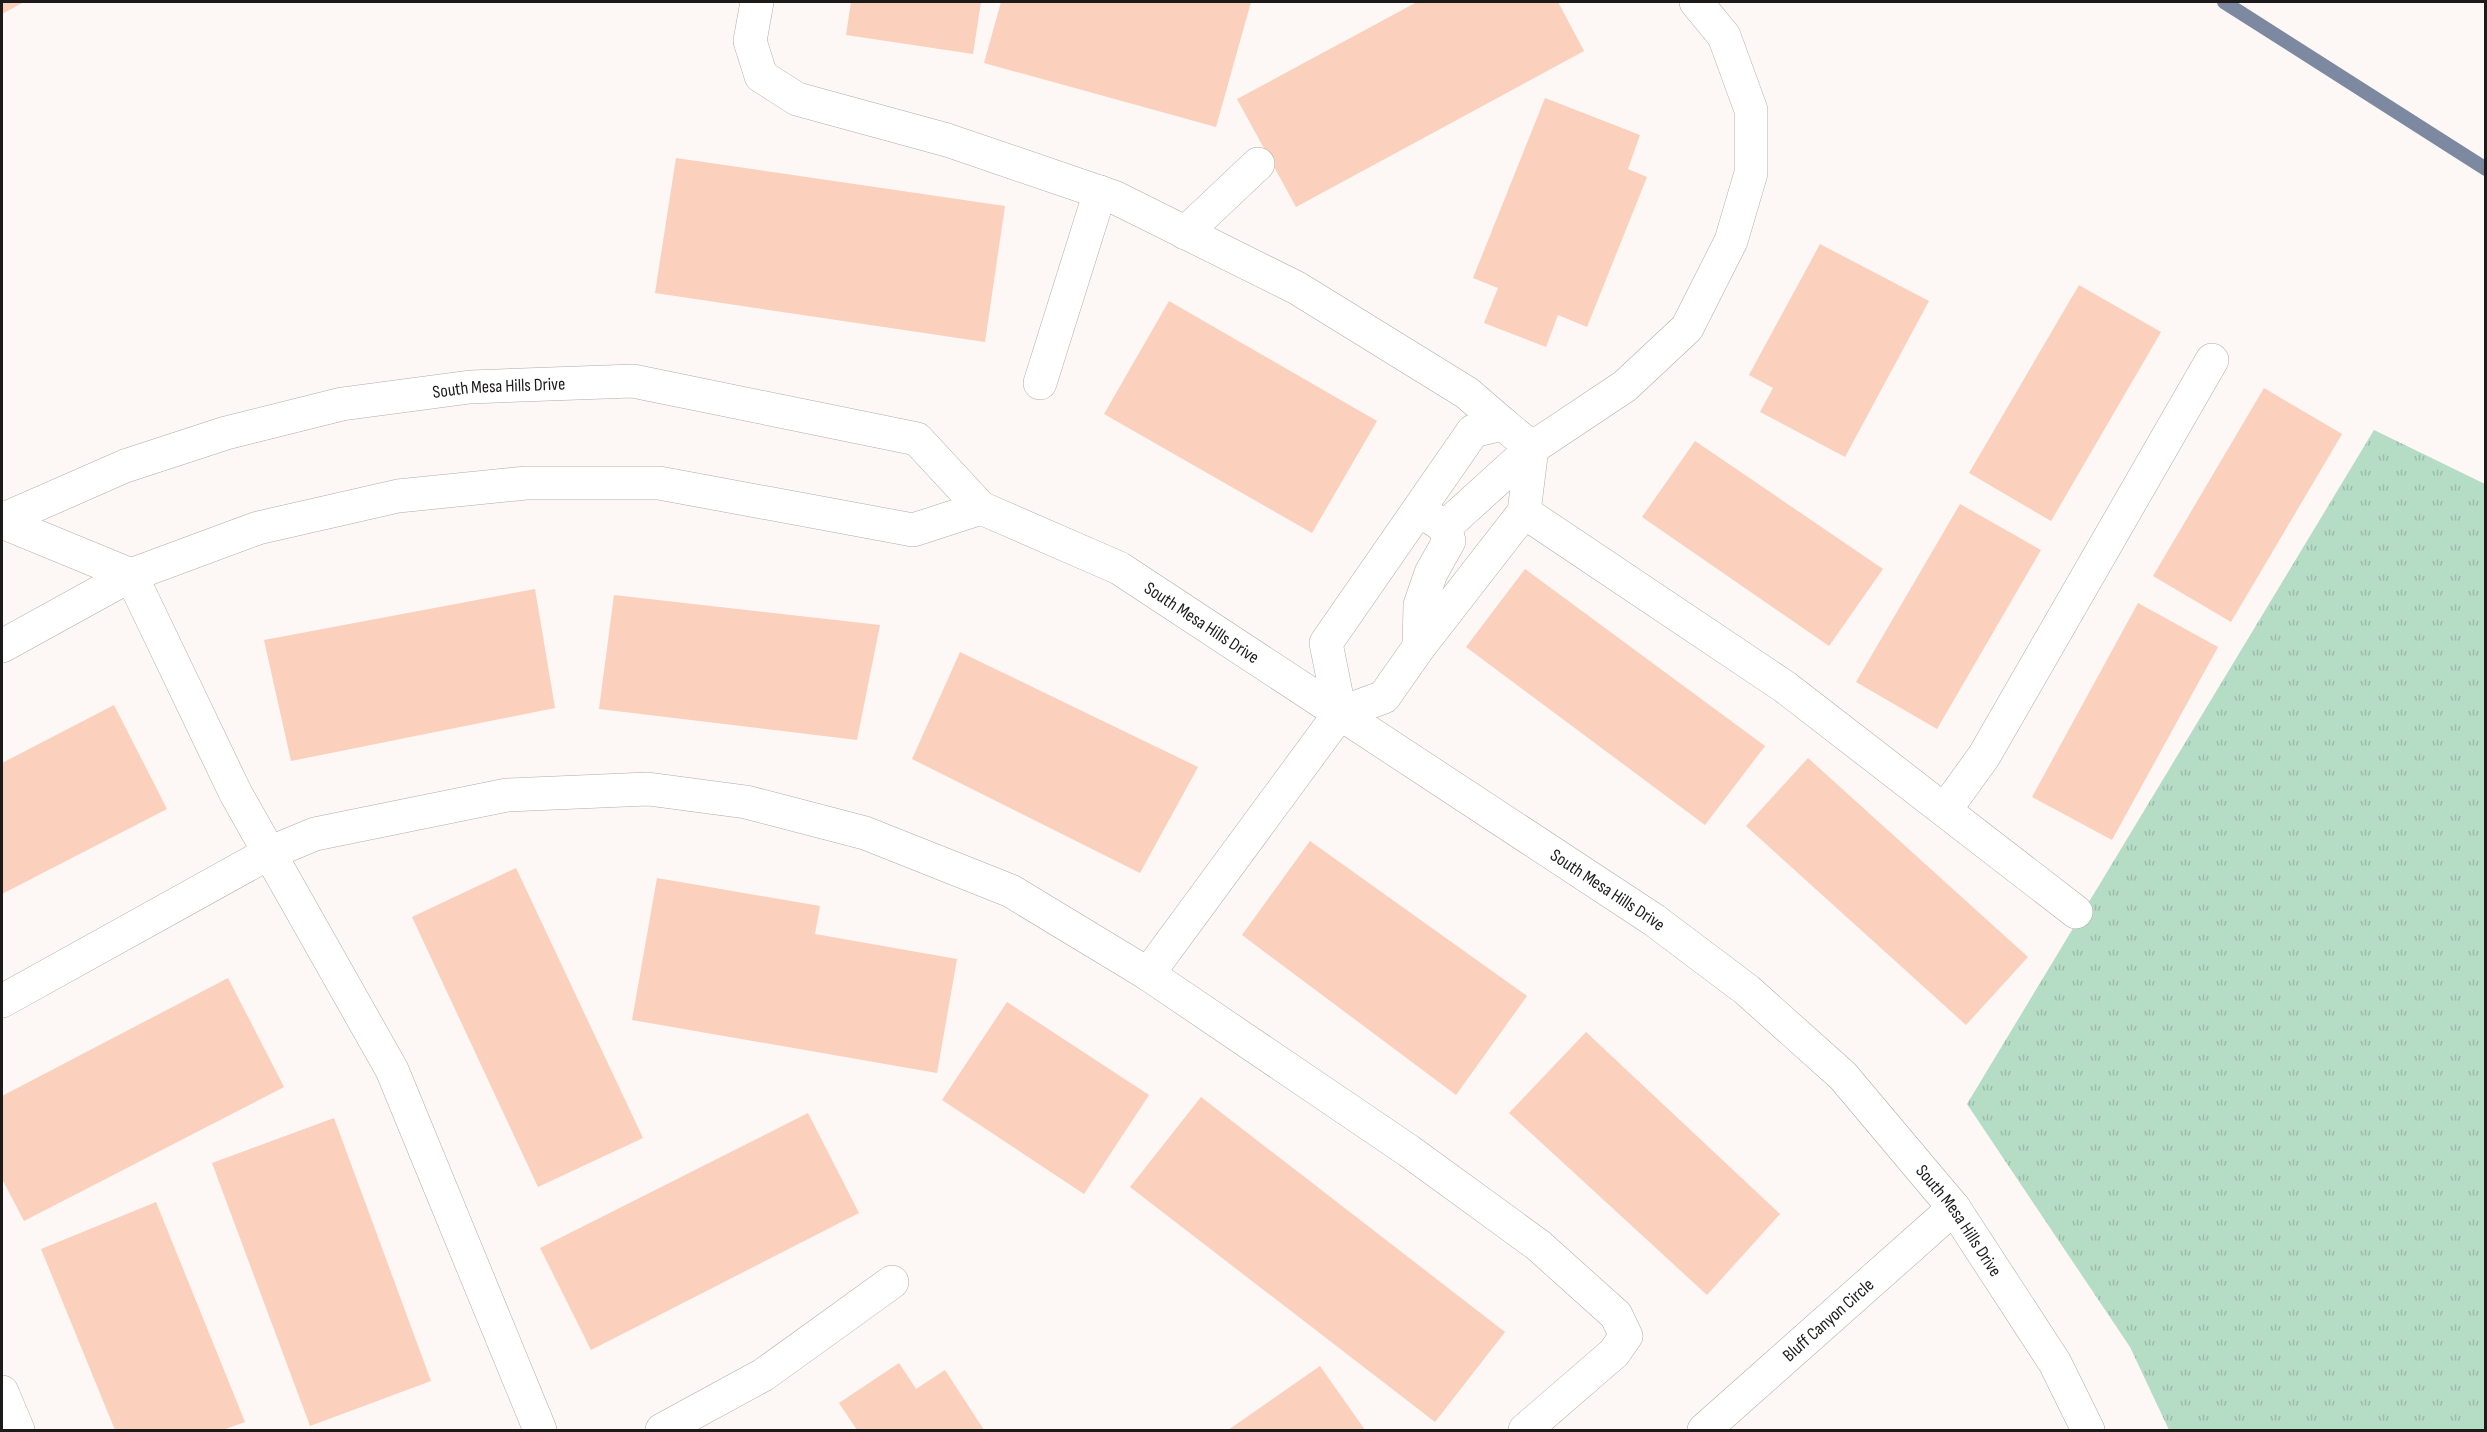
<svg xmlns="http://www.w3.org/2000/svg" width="2487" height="1432" viewBox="0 0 2487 1432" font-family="'Sofia Sans Condensed',sans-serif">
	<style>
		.grass { fill: url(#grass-tufts) }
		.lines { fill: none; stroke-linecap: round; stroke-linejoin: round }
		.stream { stroke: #7c89a1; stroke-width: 14 }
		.building { fill: #fbd0bd }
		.minor-casing { stroke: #b1acaa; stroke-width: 34 }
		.minor { stroke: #fff; stroke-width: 33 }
		.labels { text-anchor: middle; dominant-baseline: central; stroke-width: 4.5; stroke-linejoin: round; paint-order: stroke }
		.street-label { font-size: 18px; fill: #1d1b1a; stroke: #fdf7f5 }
	</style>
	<defs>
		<pattern id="grass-tufts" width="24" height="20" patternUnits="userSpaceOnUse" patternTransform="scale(1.5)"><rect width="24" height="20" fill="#b5dcc4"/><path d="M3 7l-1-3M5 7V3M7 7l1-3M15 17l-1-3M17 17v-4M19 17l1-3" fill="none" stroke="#9bbca8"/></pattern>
	</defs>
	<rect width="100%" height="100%" fill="#fdf7f5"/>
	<path class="grass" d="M2374,430L2485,484V1430H2169L2130,1347L1967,1104Z"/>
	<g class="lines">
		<path class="stream" d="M2224,2L2486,169"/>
	</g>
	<path class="building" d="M2,2H24L2,14Z
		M851,2H981L973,54L846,35Z
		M1001,2H1251L1216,127L984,63Z
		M1417,2H1558L1584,51L1296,207L1237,99Z
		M1545,98L1640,135L1628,169L1647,177L1587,327L1558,315L1546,347L1484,323L1498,288L1473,278Z
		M676,158L1005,206L985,342L655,293Z
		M1820,244L1929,301L1845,457L1760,412L1773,388L1749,375Z
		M2079,285L2161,332L2051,521L1969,473Z
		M1169,301L1377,421L1312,533L1104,414Z
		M2264,388L2342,434L2231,622L2153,576Z
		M1695,441L1883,569L1829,646L1642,517Z
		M1960,504L2041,550L1937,729L1856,682Z
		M1525,569L1765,746L1705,825L1466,647Z
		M535,589L555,708L291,761L264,640Z
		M614,595L880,625L857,740L599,709Z
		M2138,603L2218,647L2112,840L2032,797Z
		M960,652L1198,767L1140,873L912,759Z
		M114,705L167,809L2,894V763Z
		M1808,758L2028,957L1966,1025L1746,826Z
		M1310,841L1527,996L1456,1095L1242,935Z
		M516,868L643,1138L538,1187L412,917Z
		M657,878L820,906L815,934L957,959L937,1073L632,1020Z
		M228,978L284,1087L24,1221L2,1179V1096Z
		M1007,1002L1149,1095L1084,1194L942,1100Z
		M1586,1032L1780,1214L1707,1295L1509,1113Z
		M1201,1097L1505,1332L1435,1422L1130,1187Z
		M808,1113L859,1213L591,1350L540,1248Z
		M334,1118L431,1381L310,1426L212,1163Z
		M156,1202L245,1422L223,1430H115L41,1249Z
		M899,1363L916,1389L945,1370L984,1430H857L839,1403Z
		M1320,1366L1365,1430H1228Z"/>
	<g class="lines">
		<defs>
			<g id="minor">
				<path d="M757,2L750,41L761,76L797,99L947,140L1114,197L1297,288L1467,393L1503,424"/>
				<path d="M1185,233L1258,164"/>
				<path d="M1040,383L1100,192"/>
				<path d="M1524,512L1785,687L2076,912"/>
				<path id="s1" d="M2,520L125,466L226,433L342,404L470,387L633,381L917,439L981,508L1119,568L1654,920L1747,990L1843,1076L1954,1208L2055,1363L2088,1430"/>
				<path d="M2,522L131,575L236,794L392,1070L540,1430"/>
				<path d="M1445,527L1532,448L1625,386L1687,328L1731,241L1751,173V110L1724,36L1696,2"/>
				<path d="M2,646L131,575L258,528L398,496L526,483H659L913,530L981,508"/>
				<path d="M1419,647L1420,605L1431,573L1449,541L1445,527L1427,515"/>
				<path d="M1945,810L1984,756L2212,360"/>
				<path d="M1148,974L1340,713L1384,697L1419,647L1524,512L1532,448L1503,424L1473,431L1326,643L1340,713"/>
				<path d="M2,1001L269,853L315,834L507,795L648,789L746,802L865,833L1011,891L1148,974L1409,1151L1538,1245L1616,1315L1626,1336L1614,1353L1525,1430"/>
				<path d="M2,1392L18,1430"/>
				<path d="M662,1430L763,1375L892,1282"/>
				<path id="s2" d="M1704,1430L1954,1208"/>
			</g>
		</defs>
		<use href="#minor" class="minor-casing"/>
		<use href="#minor" class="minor"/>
	</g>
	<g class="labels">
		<g class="street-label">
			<text stroke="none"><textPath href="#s1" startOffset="518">South Mesa Hills Drive</textPath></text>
			<text stroke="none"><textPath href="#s1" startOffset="1286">South Mesa Hills Drive</textPath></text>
			<text stroke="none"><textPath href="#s1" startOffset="1772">South Mesa Hills Drive</textPath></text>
			<text stroke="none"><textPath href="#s1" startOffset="2258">South Mesa Hills Drive</textPath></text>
			<text stroke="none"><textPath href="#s2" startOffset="166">Bluff Canyon Circle</textPath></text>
		</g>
	</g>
	<rect width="2487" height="1432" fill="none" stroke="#1d1b1a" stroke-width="6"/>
</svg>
